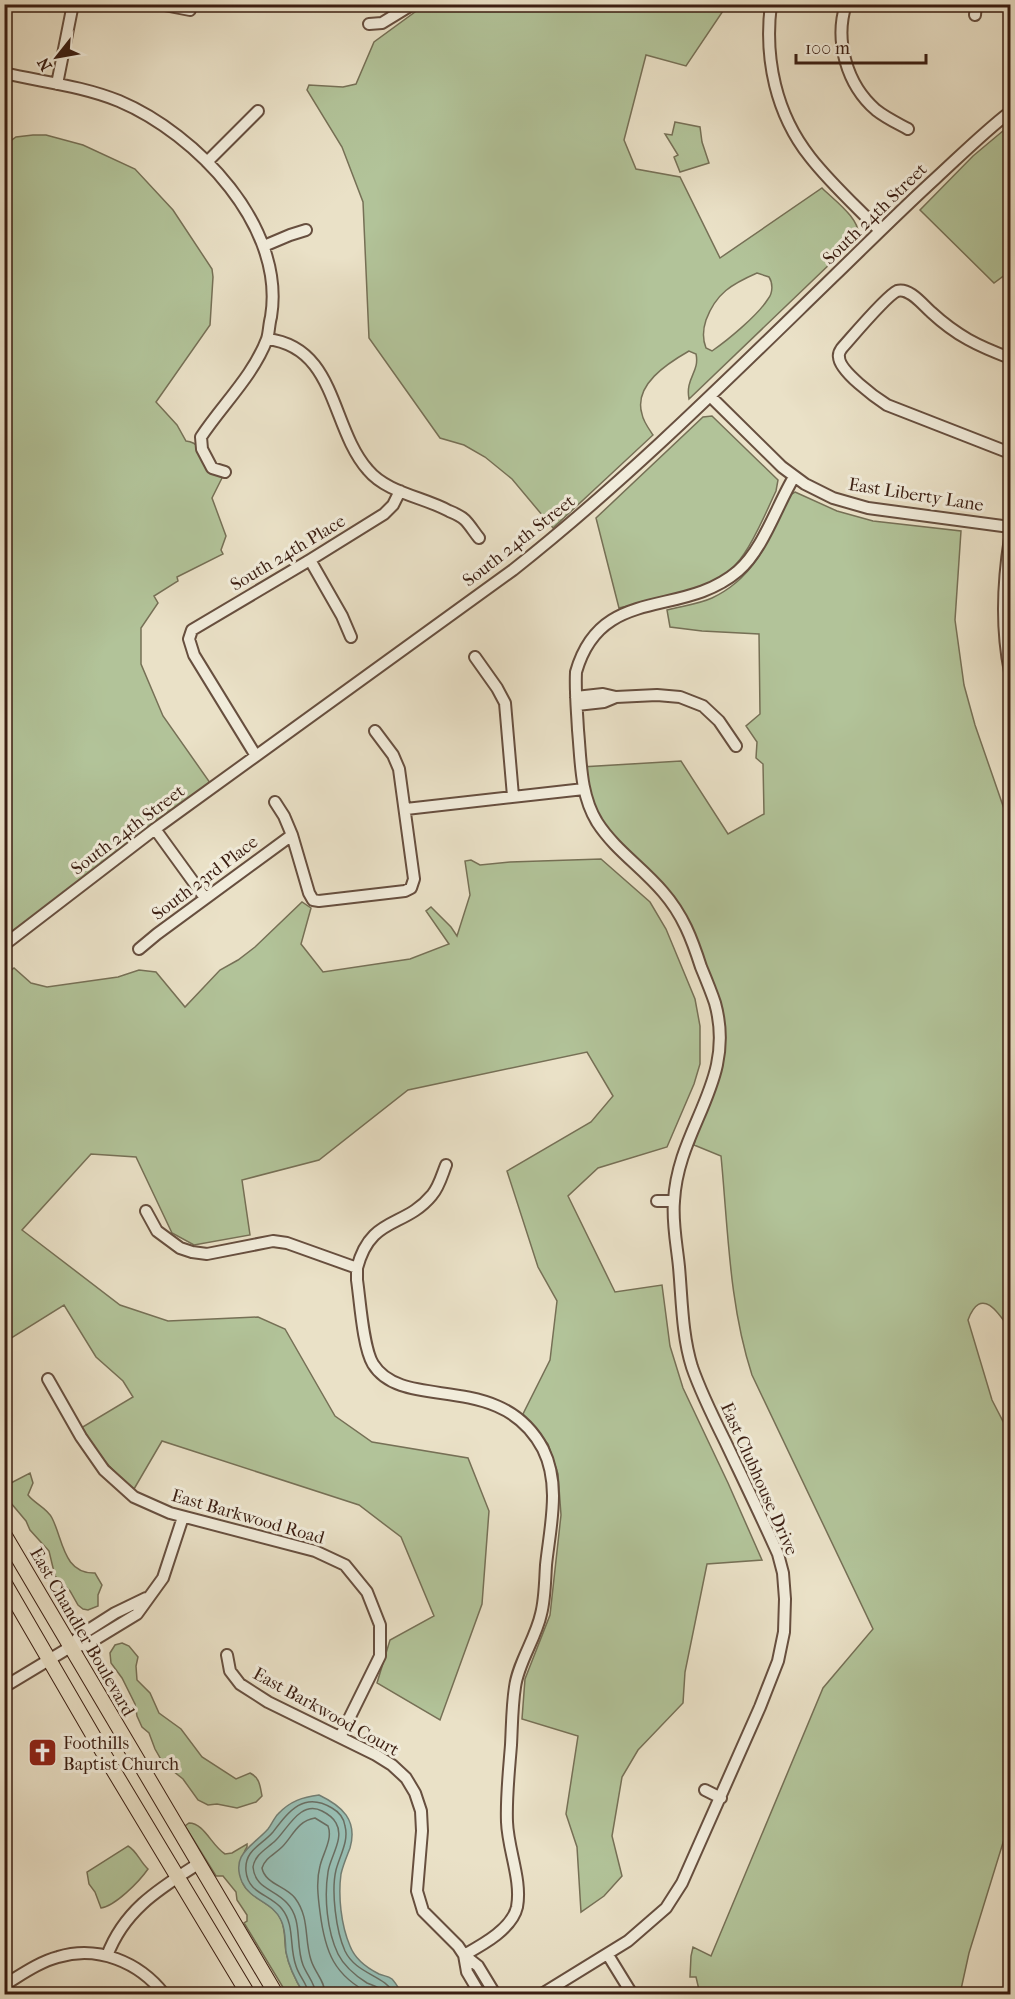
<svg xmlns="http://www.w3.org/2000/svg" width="1015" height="1999" viewBox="0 0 1015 1999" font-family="'IM FELL French Canon',serif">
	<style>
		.green { fill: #b2c399; stroke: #767056; stroke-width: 1.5; fill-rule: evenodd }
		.water { fill: #98beb3; stroke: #737e73; stroke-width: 1.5 }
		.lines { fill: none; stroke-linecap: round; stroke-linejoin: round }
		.shore { stroke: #6a6e62; stroke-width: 1.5 }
		.minor-casing { stroke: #674f3f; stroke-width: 14 }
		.major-casing { stroke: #3b1e12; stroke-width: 16 }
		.minor { stroke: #f1ecdb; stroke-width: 10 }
		.major { stroke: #eae1c7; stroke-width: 14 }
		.labels { text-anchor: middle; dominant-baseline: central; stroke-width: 6; stroke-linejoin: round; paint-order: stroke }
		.street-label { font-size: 18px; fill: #3b1e12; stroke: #f1ecdb }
		.poi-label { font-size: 18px; fill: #3b1e12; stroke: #f1ecdb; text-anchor: start }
	</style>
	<rect width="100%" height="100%" fill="#eae1c7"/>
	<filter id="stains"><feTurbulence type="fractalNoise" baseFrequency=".00333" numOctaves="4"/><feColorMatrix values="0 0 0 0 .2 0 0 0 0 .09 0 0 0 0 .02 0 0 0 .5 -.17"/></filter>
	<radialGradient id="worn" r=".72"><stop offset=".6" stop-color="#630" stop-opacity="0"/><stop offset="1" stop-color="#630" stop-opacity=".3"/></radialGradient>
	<path class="green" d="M426,4L727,5L686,66L646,55L624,140L636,169L680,177L720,258L822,188C834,200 862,220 858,237L689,399C685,378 700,372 696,354L689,351C668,363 633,385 642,414C643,421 649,429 653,435L553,528L512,479L485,457L464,445L440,438L369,338L363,202L342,147L307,90L309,85L343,87L356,84L374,42ZM757,273L769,277C773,283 773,293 768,299C758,315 728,340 712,351L706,348C702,338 703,329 706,320C716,293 732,284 757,273Z
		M675,122L700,127L702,142L709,163L680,172L674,157L678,155L665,134L672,135Z
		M1010,125V271L994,283L920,210L973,156Z
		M33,135H46L83,145L135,169L173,210L212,269L213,277L210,325L156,402L177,425L186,441C200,442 206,457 212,468L225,472L212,498L226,536L221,550L223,554L177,577L178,581L154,596L158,603L141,628V664L163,716L213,787L5,945V145L16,137Z
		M712,416L778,480L776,491C766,512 757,535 744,554C718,594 662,598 619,608L596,518L703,417Z
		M795,492L837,511L873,521L961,531L955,620L964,685L975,725L1010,826V1330C999,1313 981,1285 968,1320L992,1400L1010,1435V1820L969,1953L960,1994H700L696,1977H690L691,1956L693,1947L711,1956L823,1688L873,1629L752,1375C729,1305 728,1228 721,1156L694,1145L702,1108L711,1090L719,1027L679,912L596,821L581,767L681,761L728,834L764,814L763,764L756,758L757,742L746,726L760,714L759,634L702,631L670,627L667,610C682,606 699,604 712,598C757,577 770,536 790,495Z
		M601,859L650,902L666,929L695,999L700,1026V1064L694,1084L667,1147L598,1168L568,1196L615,1292L662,1285L670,1346L683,1388L728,1483L762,1560L707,1564L685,1672L683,1703L638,1750L622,1777L612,1836L622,1876L604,1896L581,1912L577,1847L566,1814L578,1736L522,1719L525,1679L550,1615L561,1515L558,1474L548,1444L523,1414L550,1360L557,1301L538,1267L507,1171L591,1122L613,1096L587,1052L408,1090L319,1160L242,1180L250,1235L194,1245L172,1233L136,1157L91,1154L22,1230L120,1305L168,1321L258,1317L285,1329L335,1416L372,1442L468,1458L489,1511L482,1604L440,1720L377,1683L390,1640L434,1616L401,1537L359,1505L162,1441L134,1489C110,1469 97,1454 81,1428L133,1397L123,1381L96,1357L64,1305L5,1342V975L14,968L31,983L47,987L118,977L139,970L156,972L185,1007L220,970L238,960L255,947L302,902L311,908L301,944L323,972L410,959L449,944L426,911L431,907L451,927L457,936L470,895L465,861L471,860L480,865L510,862Z
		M30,1473L33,1483L28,1495C35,1504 47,1508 52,1518C63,1539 63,1574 95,1573L102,1585L98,1595V1606L88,1610L83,1609L78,1605L70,1591L55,1576L49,1551L30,1530L26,1521L5,1496V1479L9,1484Z
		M122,1643L129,1646L138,1657L136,1666L137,1680L150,1693L159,1713L181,1729L202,1757L236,1779L250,1773C260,1778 260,1786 262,1796L256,1802L237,1808L217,1804L208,1805L198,1800L183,1779L163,1763L155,1749L149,1733L142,1727L137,1716L135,1704L122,1678L111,1663L110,1653L115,1645Z
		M189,1823C204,1823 212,1846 225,1854L232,1853L247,1844V1847C242,1854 242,1861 241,1869C237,1898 272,1898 281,1920C286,1930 284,1941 286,1952C289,1967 296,1981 304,1994H287L244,1923L247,1921V1915L237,1900L236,1892L223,1876H216L185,1826Z
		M128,1846C137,1851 140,1862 148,1869C139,1882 115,1906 101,1908L95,1892L89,1884L87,1872Z"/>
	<path class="water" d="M319,1795C342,1806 358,1820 350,1848C347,1856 343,1865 341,1874C338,1896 341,1925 350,1946C355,1959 367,1968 379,1974C384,1976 388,1976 392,1979C396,1983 399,1989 402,1994H304C296,1981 289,1968 286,1952C285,1941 286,1930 281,1920C273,1902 251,1901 242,1882C230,1854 253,1846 268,1829C272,1824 274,1818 278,1814C290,1801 303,1797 319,1795Z"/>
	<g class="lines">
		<path class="shore" d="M309,1994C307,1984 299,1976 296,1966C289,1947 295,1925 282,1909C270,1894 248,1894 246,1871C244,1850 262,1845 273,1832C289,1811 304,1791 332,1808C339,1812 344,1818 345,1826C349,1841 340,1855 336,1870C331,1891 336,1931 345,1951C356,1974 384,1975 395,1994
			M316,1994C315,1984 307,1975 303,1965C295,1944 303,1920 287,1903C275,1889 255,1889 253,1867C255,1854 267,1849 276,1840C288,1828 301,1800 322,1811C328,1814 333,1817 336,1823C345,1838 330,1857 328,1872C324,1897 327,1931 338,1954C344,1966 356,1976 367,1983C374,1986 382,1988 387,1994
			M325,1994C325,1981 315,1973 311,1960C304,1939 310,1918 295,1898C286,1886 265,1884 262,1868C265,1858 275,1854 282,1847C293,1836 297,1821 315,1818L328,1826C333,1839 323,1853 320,1866C316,1881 318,1897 320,1912C325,1952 334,1976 371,1994"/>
		<defs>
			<path id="minor" d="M159,4L190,10
				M771,4C764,59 776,114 810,157C831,184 857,207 880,231
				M846,4C834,41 847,85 876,110C886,118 897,123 908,129
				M975,15L976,4
				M369,24L382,23L413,4
				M4,73C43,82 82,86 119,101C197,134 286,227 271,317C269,324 269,333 267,339C253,376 222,405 201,437L202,449L212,468L225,472
				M57,84L73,4
				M207,162L258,111
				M264,246L290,235L306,230
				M267,339C337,347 330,427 368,470C387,493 424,497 449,511C454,513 461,516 465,520C470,525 474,532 479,538
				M1010,358C978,346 957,336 931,312C923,305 909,287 897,291C886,296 852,337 842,348C840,351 838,353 839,357C839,371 876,398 887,405L1010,453
				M710,396L782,467L805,484L833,498L868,508L1010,527
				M1010,538C1003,582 1001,628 1010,672
				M310,560L342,616L351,637
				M475,657L497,688L505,703L513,796
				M576,697L603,694L616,697
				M577,705L604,702L616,697L657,695L680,697L703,706L719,721L736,746
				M256,756L194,655L189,639L192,630L310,560L384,514L393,505L400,491
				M275,802L284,816L292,835L309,893L313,900L319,901L405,891L411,888L414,879L399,769L393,755L375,731
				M406,809L584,789
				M155,829L205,898
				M4,945L155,829L513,570C627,480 730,377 834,276C868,243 901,210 936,178C960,156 984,132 1010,112
				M139,949L157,934L292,835
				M657,1201H674
				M146,1211L157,1231L180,1248L192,1252L207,1254L273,1241L287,1243L357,1268C371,1215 404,1229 432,1195C439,1187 442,1175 446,1165
				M357,1268V1280C360,1300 363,1348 373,1364C403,1413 501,1369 543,1449C561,1485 550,1527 546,1565C545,1581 545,1599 541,1614C536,1638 518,1663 515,1687C512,1706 512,1726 511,1745C509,1771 506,1797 507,1822C508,1850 522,1880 517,1907C512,1929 482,1945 464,1955
				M48,1379L81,1437L104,1470L134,1497L170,1513L315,1551L345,1565L367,1592L380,1625V1656L340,1737
				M72,1646L86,1645L137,1614L163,1578L183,1517
				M227,1655L230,1671L240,1684L268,1702L376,1755L392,1765L406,1778L415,1793L421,1811L422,1831L417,1891L423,1911L458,1946L464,1955L478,1966L495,1994
				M4,1687L72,1646L79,1636L115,1613L146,1598
				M705,1790L721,1798
				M464,1955L467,1972L480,1994
				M608,1955L632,1994
				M107,1956C124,1910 159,1889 198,1864
				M4,1985C21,1975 39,1962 58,1957C98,1945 139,1962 164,1994
				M542,1994L628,1941L666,1908L682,1883L760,1707L778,1661L784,1632L785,1599L783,1573L778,1554C761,1516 743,1479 725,1441C713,1417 701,1393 692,1367C682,1335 682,1300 679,1267C677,1246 672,1223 674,1201C678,1126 737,1082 715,1003C711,991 706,979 701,967C692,939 683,915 663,892C642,867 615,850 597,822C580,794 581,761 578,730C577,710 575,691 576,672C601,584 682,619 738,571C763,550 777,505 794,477
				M1010,1994V1990"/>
			<path id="major" d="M4,1534L276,1994
				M4,1582L112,1768L248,1994"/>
		</defs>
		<use href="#minor" class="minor-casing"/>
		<use href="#major" class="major-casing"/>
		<use href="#minor" class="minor"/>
		<use href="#major" class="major"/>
	</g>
	<defs>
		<symbol id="church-square" viewBox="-11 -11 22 22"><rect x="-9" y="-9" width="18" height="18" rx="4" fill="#8f2418" stroke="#f1ecdb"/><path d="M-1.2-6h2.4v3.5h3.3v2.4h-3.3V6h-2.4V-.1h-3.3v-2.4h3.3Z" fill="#fff"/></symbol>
	</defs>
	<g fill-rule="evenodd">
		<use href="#church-square" x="26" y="1736" width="33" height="33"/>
	</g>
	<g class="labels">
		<g class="street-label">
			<text transform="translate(875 214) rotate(-44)">South 24th Street</text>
			<text transform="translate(916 495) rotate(9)">East Liberty Lane</text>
			<text transform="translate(519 541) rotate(-38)">South 24th Street</text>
			<text transform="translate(288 553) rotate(-31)">South 24th Place</text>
			<text transform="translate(128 830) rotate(-37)">South 24th Street</text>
			<text transform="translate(205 878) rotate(-37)">South 23rd Place</text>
			<text transform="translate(759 1479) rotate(66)">East Clubhouse Drive</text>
			<text transform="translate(248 1517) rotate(16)">East Barkwood Road</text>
			<text transform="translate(82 1632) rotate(60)">East Chandler Boulevard</text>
			<text transform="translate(326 1712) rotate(29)">East Barkwood Court</text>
		</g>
		<g class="poi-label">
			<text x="63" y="1743">Foothills<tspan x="63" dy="21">Baptist Church</tspan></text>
		</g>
	</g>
	<rect width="1015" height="1999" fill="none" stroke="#eae1c7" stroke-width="24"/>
	<rect x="6" y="6" width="1003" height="1987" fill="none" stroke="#3b1e12" stroke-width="3"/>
	<rect x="12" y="12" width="991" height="1975" fill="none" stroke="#3b1e12" stroke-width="1.5"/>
	<g transform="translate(57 57) rotate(239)" stroke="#f1ecdb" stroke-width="4.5" paint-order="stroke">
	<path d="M0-4.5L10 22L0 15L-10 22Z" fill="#3b1e12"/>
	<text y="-9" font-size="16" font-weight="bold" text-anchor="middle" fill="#3b1e12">N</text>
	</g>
	<path d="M796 54v9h130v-9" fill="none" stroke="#3b1e12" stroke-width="3"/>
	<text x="805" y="54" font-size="18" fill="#3b1e12" stroke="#f1ecdb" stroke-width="4.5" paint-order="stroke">100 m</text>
	<rect width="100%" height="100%" filter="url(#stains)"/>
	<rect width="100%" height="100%" fill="url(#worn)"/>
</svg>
